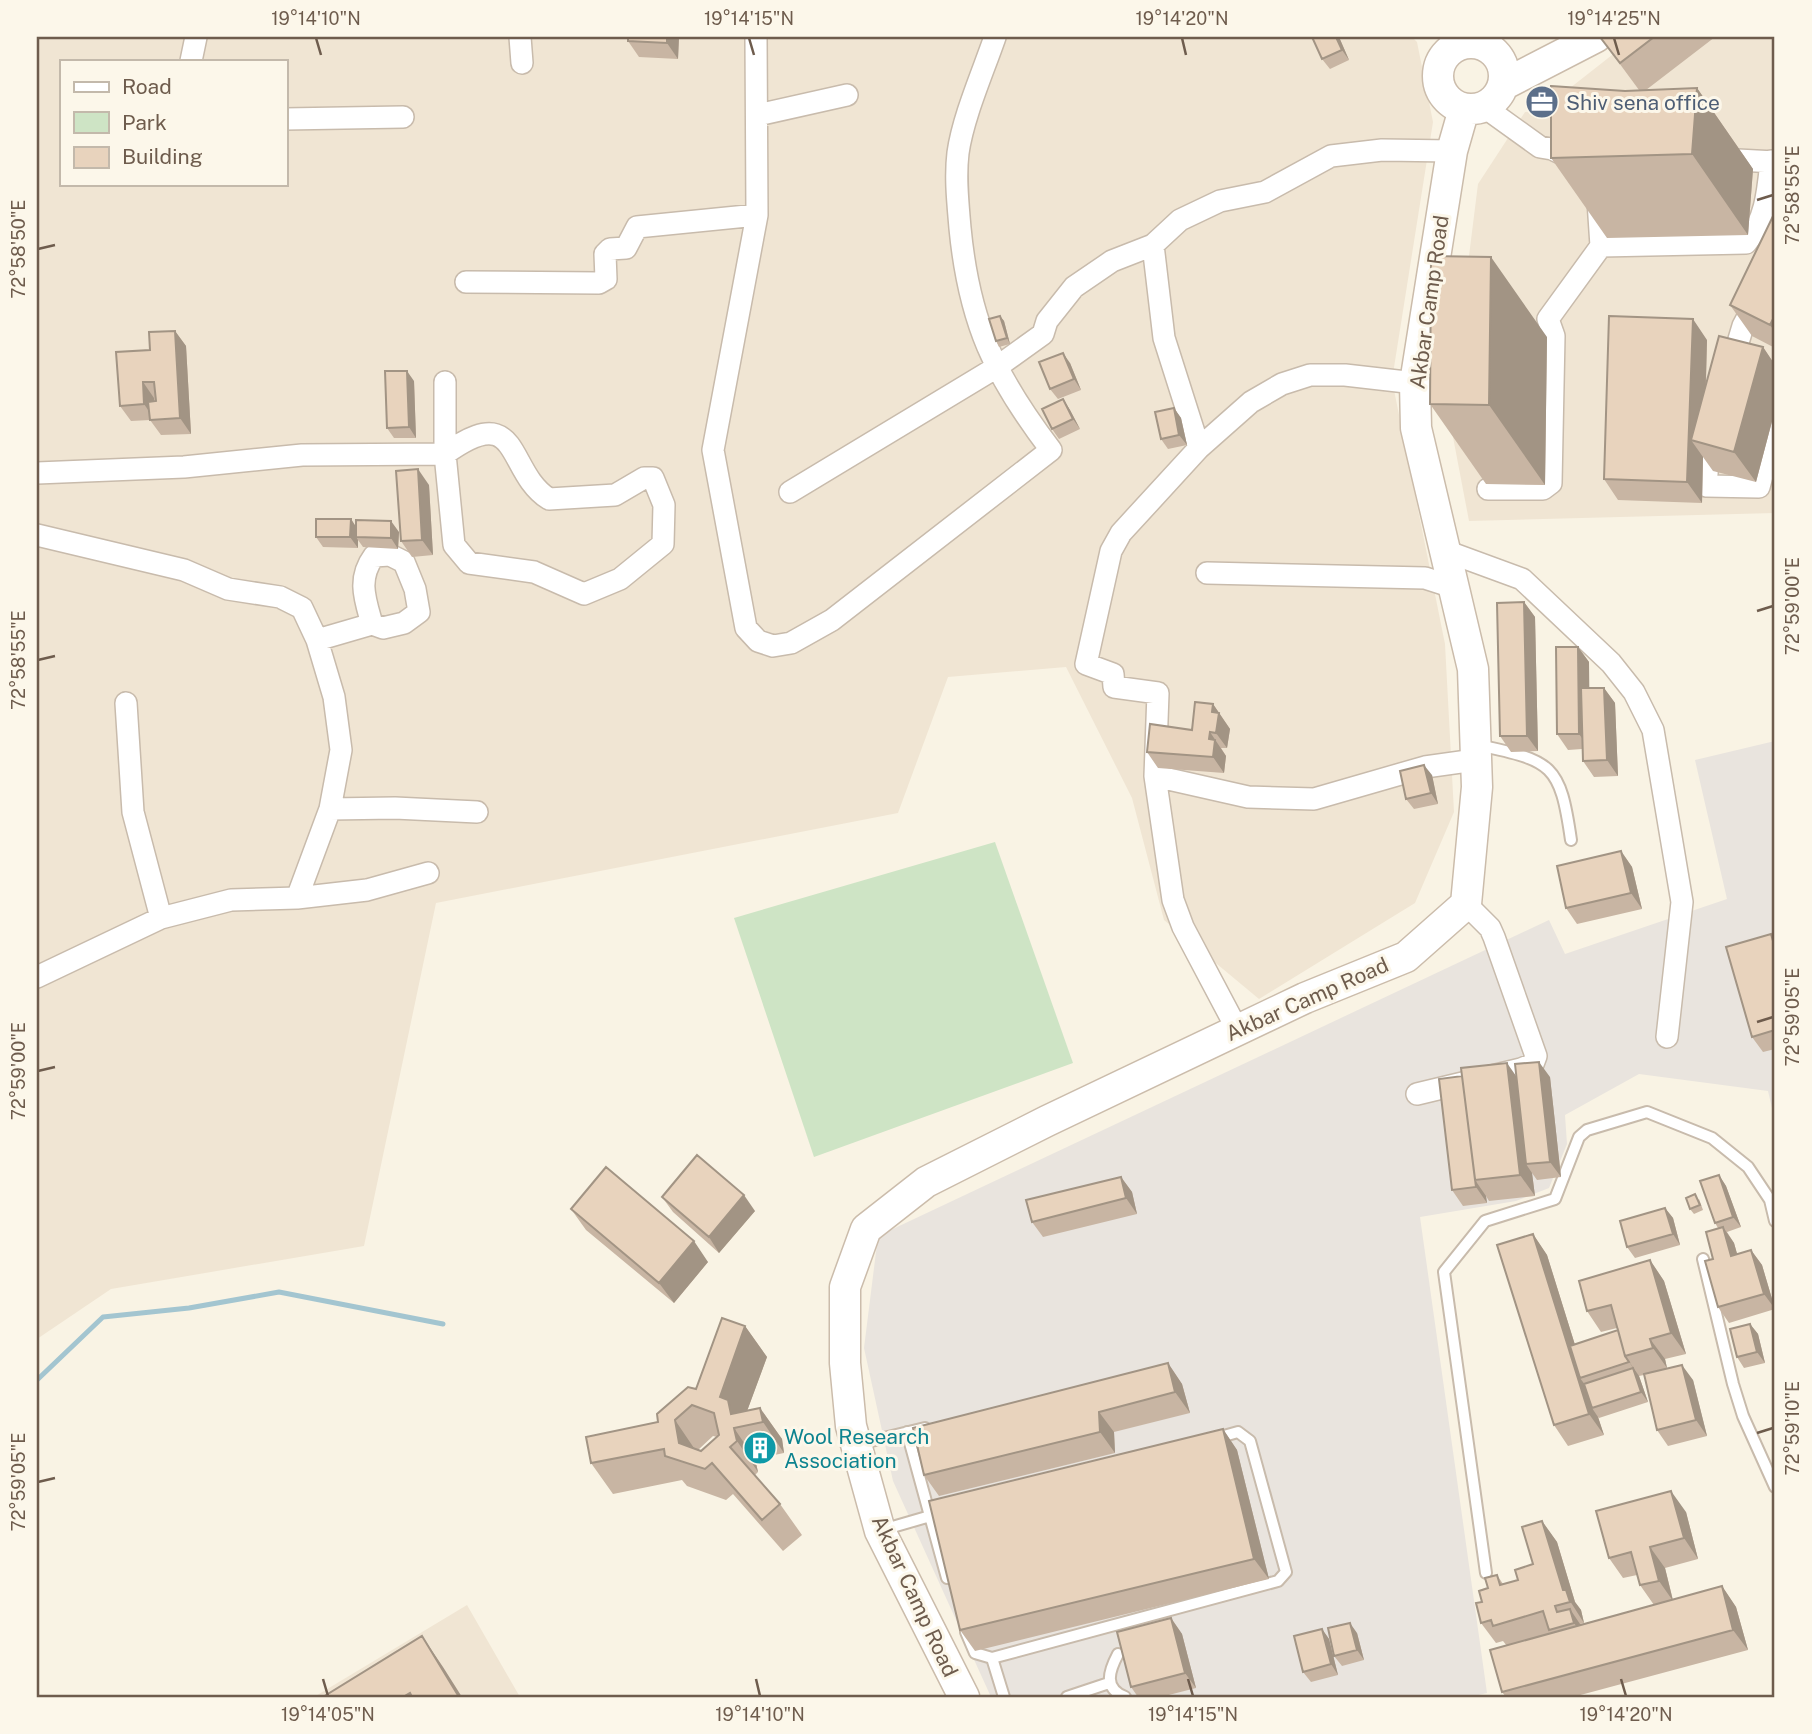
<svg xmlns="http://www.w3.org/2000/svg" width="1812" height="1734" viewBox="0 0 1812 1734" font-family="'Public Sans',sans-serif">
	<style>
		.residential { fill: #f0e5d3; fill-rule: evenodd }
		.industrial { fill: #e9e4de }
		.green { fill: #cee4c5 }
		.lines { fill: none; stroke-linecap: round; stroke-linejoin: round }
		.stream { stroke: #a3c5d0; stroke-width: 5 }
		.lane-casing { stroke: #c8bbac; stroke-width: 14 }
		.street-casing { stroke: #c8bbac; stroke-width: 24 }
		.secondary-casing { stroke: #cbbcab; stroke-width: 33 }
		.lane { stroke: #fff; stroke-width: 10 }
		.street { stroke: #fff; stroke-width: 21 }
		.secondary { stroke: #fff; stroke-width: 30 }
		.wall { fill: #c8b5a3; fill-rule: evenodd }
		.shaded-wall { fill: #a29484 }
		.building { fill: #e8d3bd; stroke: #a29484; stroke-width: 2; fill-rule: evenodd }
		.ticks { fill: none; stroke: #6e5c4d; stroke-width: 2.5 }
		.labels { text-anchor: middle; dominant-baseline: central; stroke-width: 6; stroke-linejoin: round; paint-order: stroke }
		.service-label { font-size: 21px; fill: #4e5e75; stroke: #fcf7ea; text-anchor: start }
		.street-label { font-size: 21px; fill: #6e5c4d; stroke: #fcf7ea }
		.culture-label { font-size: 21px; fill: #0d838f; stroke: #fcf7ea; text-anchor: start }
		.neatline { fill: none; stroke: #6e5c4d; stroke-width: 2.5 }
		.ticks-label { font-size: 18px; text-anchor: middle; fill: #6e5c4d }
	</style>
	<rect width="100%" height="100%" fill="#f9f3e4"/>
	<path class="residential" d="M37,37H1412L1417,42L1433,122L1392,380L1445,644L1454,812L1415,903L1259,999L1164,920L1132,798L1066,667L948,677L898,813L436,903L364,1246L111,1289L37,1339ZM61,61H285V184H61Z
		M1635,37H1775V513L1469,521L1449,416L1478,184L1525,112L1577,108L1570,88Z
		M467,1605L520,1697H314Z"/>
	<path class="industrial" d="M1775,741V1121L1768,1091L1639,1074L1565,1115L1567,1144L1549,1188L1516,1201L1420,1217L1487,1693L1470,1697H991L893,1481L864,1348L878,1236L1549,920L1565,954L1727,899L1695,760Z"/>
	<path class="green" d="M995,842L1073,1063L814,1157L734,918Z"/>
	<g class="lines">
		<path class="stream" d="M37,1380L103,1317L189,1308L279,1292L443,1324"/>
		<defs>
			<path id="lane" d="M1478,745C1553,761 1560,764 1571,840
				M1703,1259L1733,1384L1743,1416L1775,1487
				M907,1432L947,1578
				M859,1444L925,1428
				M882,1530L944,1512
				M1486,1573L1444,1272L1485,1221L1555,1199L1579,1137L1587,1130L1647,1112L1712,1138L1748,1167L1770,1200L1775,1221
				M966,1632L975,1653L992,1658
				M1118,1654C1109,1671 1103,1688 1125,1697
				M1004,1697L992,1658L1278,1581L1286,1572L1250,1441L1238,1432L1213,1439
				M1067,1697L1109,1683"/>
			<path id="street" d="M520,37L522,63
				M756,37L757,215L713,450L746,628L758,641L773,646L791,643L832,620L1051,450C994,375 969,322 960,228C958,204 955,178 958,153C963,117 983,72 995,37
				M191,61L196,37
				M1483,106L1540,147L1552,149L1577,161
				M758,115L847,95
				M285,119L403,117
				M1719,159L1775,162
				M1153,245L1164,338L1199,448
				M1601,246L1746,243C1766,220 1768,190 1771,161
				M466,282L599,283L606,279L605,254L610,249L626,248L637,227L757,215
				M1731,366L1743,326L1775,266
				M445,382V454
				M1710,437L1706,486L1759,487L1775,427
				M37,473L184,467L302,455L445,454L454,545L469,563L534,572L584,594L620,579L663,544L664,505L653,478H644L615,495L549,499C505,471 522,399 445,454
				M1488,489H1543L1551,483L1554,336L1548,319L1601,246L1598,201
				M790,492L997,367L1043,334L1047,321L1074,287L1112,261L1153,245L1180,220L1220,201L1265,192L1331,156L1382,150L1452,151
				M37,535L184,570L228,589L280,597L302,608L317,640L334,697L341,750L330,809L297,898L231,900L161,918L37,977
				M1443,550L1522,579L1611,663L1634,692L1653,730L1682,902L1667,1037
				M1207,573L1425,578L1453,587
				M317,640L372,624L383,628L404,623L419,612L415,589L404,562L390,555L374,556C357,579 365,599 372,624
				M126,703L133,812L161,918
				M1155,776L1158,693L1114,687L1113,674L1086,664L1111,551L1121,533L1199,448L1251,402L1282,384L1310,375H1345L1415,383
				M330,809L395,808L477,812
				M297,898L367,890L428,873
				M1237,1029L1183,927L1173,900L1155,776L1248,797L1314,799L1425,767L1475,760
				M1417,1094L1521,1069L1533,1064L1536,1056L1494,937L1490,928L1466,904"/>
			<path id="secondary" d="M1438 76a33 33 0 1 1 66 0a33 33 0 1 1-66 0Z
				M1503,85L1596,37
				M964,1697L880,1531L851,1426L845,1363V1287L866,1229L926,1182L1047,1121L1305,998L1406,957L1466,904L1477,787L1473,669L1416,428L1415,383L1452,151L1464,109"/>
		</defs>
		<use href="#lane" class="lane-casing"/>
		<use href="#street" class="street-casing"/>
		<use href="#secondary" class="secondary-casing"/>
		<use href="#lane" class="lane"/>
		<use href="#street" class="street"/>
		<use href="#secondary" class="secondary"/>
	</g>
	<path class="wall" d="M628,37H679L678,59L639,57L628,41Z
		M1312,37H1339L1349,60L1330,69L1322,59Z
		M1600,37H1715L1646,90L1697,88L1753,169L1748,235L1607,238L1551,158L1639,90Z
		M1775,212V348L1752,336L1730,305Z
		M1000,316L1004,321L1010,344L999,347L996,341Z
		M175,331L186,346L191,434L161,435L150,420L131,421L120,406L150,350Z
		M1547,337L1545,485L1486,484L1430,404Z
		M1707,340L1706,386L1763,347L1775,365V410L1756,482L1713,471L1703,457L1702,503L1618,500L1604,479Z
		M1070,363L1081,390L1058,399L1050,389Z
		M414,381L416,438H394L387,428Z
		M1063,399L1070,410L1080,429L1059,439L1052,429Z
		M1174,408L1181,418L1187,445L1168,449L1161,439Z
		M429,485L433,555L412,557L401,541Z
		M351,519L356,527L399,532L398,549L363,547L358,540V548L323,547L316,537Z
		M1524,602L1535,617L1538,751L1511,752L1500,736Z
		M1578,647L1589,662V688H1604L1615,703L1618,776L1594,777L1583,761L1582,749L1568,750L1557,734Z
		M1213,704L1230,729L1227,748H1221L1226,756L1224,773L1158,768L1147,752L1192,730Z
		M1432,775L1438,804L1414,809L1406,799Z
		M1621,851L1632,867L1642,909L1577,924L1566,908Z
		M1771,934L1775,939V1049L1763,1052L1752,1037Z
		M1517,1077H1550L1561,1177L1537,1180L1532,1173L1535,1196L1489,1201L1486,1196L1487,1203L1463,1206L1452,1190Z
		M1719,1175L1726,1186L1741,1227L1727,1232L1734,1243L1737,1254L1751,1250L1762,1265L1775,1309L1729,1323L1718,1307L1713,1259L1718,1228L1715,1223Z
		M1121,1177L1132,1192L1137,1214L1043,1237L1032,1222Z
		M662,1197L755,1211L719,1253L673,1212Z
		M1699,1199L1703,1210L1694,1214L1690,1209Z
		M1665,1208L1673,1218L1680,1245L1635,1258L1627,1247Z
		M571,1209L708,1262L674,1303L586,1230Z
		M1533,1234L1547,1255L1575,1345L1618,1330L1617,1328L1601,1332L1587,1311L1650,1260L1664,1281L1686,1354L1665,1359L1667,1368L1693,1380L1707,1436L1668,1446L1657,1430L1644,1375L1639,1376L1648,1402L1599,1418L1598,1417L1604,1435L1568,1446L1554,1425Z
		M1750,1324L1758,1334L1765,1363L1744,1368L1737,1357Z
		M745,1326L767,1357L747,1411L760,1408L782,1439L784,1453L755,1459L758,1472L755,1475L780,1504L802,1535L783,1551L733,1494L726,1500L687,1486L682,1480L613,1494L591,1463L658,1422L696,1389ZM713,1436L717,1437L701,1451L698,1450Z
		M1168,1363L1182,1384L1190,1413L1114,1432L1115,1453L939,1496L924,1475Z
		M1223,1429L1237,1450L1269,1579L975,1651L960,1630Z
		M1686,1512L1698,1559L1665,1568L1673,1600L1722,1586L1736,1607L1748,1650L1573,1697H1506L1502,1692L1507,1646L1503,1641L1496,1643L1481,1623L1482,1602L1488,1588L1497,1575L1503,1584L1518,1580L1533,1564L1542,1521L1557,1542L1575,1602L1581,1610L1584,1623L1580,1624L1581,1625L1654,1605L1640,1585L1637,1575L1623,1578L1609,1558Z
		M1171,1618L1182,1634L1196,1688L1161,1697H1138L1131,1687Z
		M1322,1629L1329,1639L1338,1675L1311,1682L1303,1672Z
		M1357,1633L1364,1660L1342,1666L1334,1656Z"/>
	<path class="shaded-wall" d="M667,37H679L678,59L667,43Z
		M1336,37H1339L1349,60L1342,50Z
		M1697,88L1753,169L1748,235L1692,154Z
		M1491,257L1547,337L1545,485L1489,405Z
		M1775,315V332L1770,325Z
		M1000,316L1004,321L1010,344L1007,338Z
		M1693,319L1707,340L1704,443L1691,440L1703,457L1702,503L1687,482Z
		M175,331L186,346L191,434L180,418Z
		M1763,347L1775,365V410L1756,482L1734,452Z
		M1063,353L1070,363L1081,390L1074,379Z
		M407,371L414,381L416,438L409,427Z
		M143,382L154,398L155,420L144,404Z
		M1063,399L1070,410L1080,429L1073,419Z
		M1174,408L1181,418L1187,445L1179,435Z
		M418,469L429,485L433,555L422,540Z
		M351,519L358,530L356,537L358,540V548L350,537Z
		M391,521L399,532L398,549L391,538Z
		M1524,602L1535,617L1538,751L1527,736Z
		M1578,647L1589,662L1590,749L1579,734Z
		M1604,688L1615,703L1618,776L1607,760Z
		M1213,704L1230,729L1227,748L1216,733L1212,712Z
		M1210,732L1226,756L1224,773L1213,757L1209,739Z
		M1424,765L1432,775L1438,804L1431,793Z
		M1621,851L1632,867L1642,909L1631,893Z
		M1539,1062L1550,1077L1561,1177L1550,1162Z
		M1507,1063L1521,1083L1526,1164L1532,1173L1535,1196L1520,1175Z
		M1719,1175L1726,1186L1741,1227L1733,1217Z
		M1121,1177L1132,1192L1137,1214L1126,1198Z
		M1475,1180L1486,1196L1487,1203L1476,1187Z
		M744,1195L755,1211L719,1253L709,1237Z
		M1665,1208L1673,1218L1680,1245L1673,1234Z
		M1723,1227L1734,1243L1742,1271L1731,1256Z
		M1533,1234L1547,1255L1585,1377L1580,1378L1591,1393L1592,1408L1598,1417L1604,1435L1589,1414Z
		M694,1241L708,1262L674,1303L659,1283Z
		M1751,1250L1762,1265L1775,1309L1764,1294Z
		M1650,1260L1664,1281L1686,1354L1671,1333Z
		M1750,1324L1758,1334L1765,1363L1757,1352Z
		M745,1326L767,1357L743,1422L731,1414L720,1397Z
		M1650,1339L1665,1359L1667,1368L1653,1348Z
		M1628,1360L1639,1376L1648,1402L1641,1392L1633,1368Z
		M1168,1363L1182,1384L1190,1413L1175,1392Z
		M1682,1365L1693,1380L1707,1436L1696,1420Z
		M760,1408L782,1439L784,1453L763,1422Z
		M1099,1412L1114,1432L1115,1453L1100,1432Z
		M675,1420L696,1451L679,1443Z
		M734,1428L755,1459L758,1472L737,1441Z
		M1223,1429L1237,1450L1269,1579L1254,1559Z
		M1671,1491L1686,1512L1698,1559L1684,1538Z
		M1542,1521L1557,1542L1575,1602L1581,1610L1584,1623L1563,1590Z
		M1650,1547L1665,1568L1673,1601L1659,1581Z
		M1722,1586L1736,1607L1748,1650L1733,1630Z
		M1570,1609L1584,1630L1588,1643L1574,1623Z
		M1171,1618L1182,1634L1196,1688L1185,1673Z
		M1350,1623L1357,1633L1364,1660L1357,1650Z
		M1322,1629L1329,1639L1338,1675L1331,1664Z
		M422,1636L443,1667L462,1697H459Z"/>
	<path class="building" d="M628,37H667V43L628,41Z
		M1312,37H1336L1342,50L1322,59Z
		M1600,37H1654L1620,63Z
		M1551,86L1625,91L1697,88L1692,154L1551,158Z
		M1775,212V315L1770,325L1730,305Z
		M1431,256L1491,257L1489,405L1430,404Z
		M1000,316L1007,338L996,341L989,319Z
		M1609,316L1693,319L1687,482L1604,479Z
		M175,331L180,418L150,420L148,402L156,401L154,382H143L144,404L120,406L116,352L150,350L149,332Z
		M1719,336L1763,347L1734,452L1691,440Z
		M1063,353L1074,379L1050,389L1039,362Z
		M385,371H407L409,427L387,428Z
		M1063,399L1073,419L1052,429L1042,409Z
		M1174,408L1179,435L1161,439L1155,412Z
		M418,469L422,540L401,541L396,471Z
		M316,519H351L350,537H316Z
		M356,520L391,521V538L356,537Z
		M1524,602L1527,736H1500L1497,603Z
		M1556,647H1578L1579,734H1557Z
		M1581,688H1604L1607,760L1583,761Z
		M1195,702L1213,704L1212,712L1219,713L1216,733L1210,732L1209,739L1215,740L1213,757L1147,752L1150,724L1192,730Z
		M1424,765L1431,793L1406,799L1400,771Z
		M1621,851L1631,893L1566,908L1557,866Z
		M1771,934L1775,948V1030L1752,1037L1726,947Z
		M1539,1062L1550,1162L1526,1164L1515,1064Z
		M1507,1063L1520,1175L1475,1180L1461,1068Z
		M1462,1076L1476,1187L1452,1190L1439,1079Z
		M697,1155L744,1195L709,1237L662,1197Z
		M606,1167L694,1241L659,1283L571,1209Z
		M1719,1175L1733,1217L1715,1223L1700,1181Z
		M1121,1177L1126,1198L1032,1222L1026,1200Z
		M1695,1194L1700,1205L1690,1209L1686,1198Z
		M1665,1208L1673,1234L1627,1247L1620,1221Z
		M1723,1227L1731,1256L1751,1250L1764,1294L1718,1307L1705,1261L1713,1259L1706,1232Z
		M1533,1234L1589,1414L1554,1425L1497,1245Z
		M1650,1260L1671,1333L1650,1339L1653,1348L1625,1356L1611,1305L1587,1311L1579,1281Z
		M722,1318L745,1326L720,1397L728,1400L731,1414L760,1408L763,1422L734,1428L737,1441L730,1447L780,1504L762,1520L712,1463L705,1469L665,1456L664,1449L591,1463L586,1437L658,1422L657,1414L688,1387L696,1389ZM692,1405L714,1413L719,1435L701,1451L679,1443L675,1420Z
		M1750,1324L1757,1352L1737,1357L1730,1329Z
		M1618,1330L1625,1356L1629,1362L1580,1378L1570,1346Z
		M1168,1363L1175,1392L1099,1412L1100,1432L924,1475L913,1428Z
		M1682,1365L1696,1420L1657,1430L1644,1374Z
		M1633,1368L1641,1392L1592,1408L1584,1384Z
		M1223,1429L1254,1559L960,1630L929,1501Z
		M1671,1491L1684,1538L1650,1547L1659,1581L1640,1585L1631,1552L1609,1558L1596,1511Z
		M1542,1521L1563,1590H1566L1570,1602L1555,1606L1557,1612L1570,1609L1574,1623L1549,1630L1543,1611L1493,1626L1491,1620L1481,1623L1476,1603L1482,1602L1479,1591L1488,1588L1485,1578L1497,1575L1500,1585L1518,1580L1515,1570L1533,1564L1522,1527Z
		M1722,1586L1733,1630L1502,1692L1490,1650Z
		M1171,1618L1185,1673L1131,1687L1117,1632Z
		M1350,1623L1357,1650L1334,1656L1328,1628Z
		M1322,1629L1331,1664L1303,1672L1294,1636Z
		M422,1636L459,1697H412L410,1693L403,1697H323Z"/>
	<path class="ticks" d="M316,38L321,55M749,38L754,55M1182,38L1186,55M1614,38L1619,55M1757,200L1773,195M38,249L55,245M1757,611L1773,606M38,660L55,656M1757,1022L1773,1017M38,1071L55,1067M1757,1433L1773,1428M38,1482L55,1478M323,1679L328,1696M756,1679L760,1696M1188,1679L1193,1696M1621,1679L1626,1696"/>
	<defs>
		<symbol id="office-disc" viewBox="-11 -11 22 22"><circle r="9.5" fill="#5c6f8a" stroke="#fcf7ea"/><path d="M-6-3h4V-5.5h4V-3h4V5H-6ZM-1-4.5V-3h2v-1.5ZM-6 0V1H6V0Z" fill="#fff"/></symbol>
		<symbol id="building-disc" viewBox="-11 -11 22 22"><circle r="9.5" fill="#0f9aa8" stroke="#fcf7ea"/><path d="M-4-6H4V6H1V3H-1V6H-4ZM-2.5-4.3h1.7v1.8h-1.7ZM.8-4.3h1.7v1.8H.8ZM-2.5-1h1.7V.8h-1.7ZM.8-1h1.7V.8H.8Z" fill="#fff"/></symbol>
	</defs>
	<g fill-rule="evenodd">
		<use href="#office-disc" x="1523" y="83" width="38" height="38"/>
		<use href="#building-disc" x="741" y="1429" width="38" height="38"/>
	</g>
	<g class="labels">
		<g class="service-label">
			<text x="1566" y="102">Shiv sena office</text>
		</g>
		<g class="street-label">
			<text transform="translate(1429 302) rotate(-82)">Akbar Camp Road</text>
			<text transform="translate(1307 999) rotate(-24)">Akbar Camp Road</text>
			<text transform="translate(915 1596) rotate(65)">Akbar Camp Road</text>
		</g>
		<g class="culture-label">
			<text x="784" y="1436">Wool Research<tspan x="784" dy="24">Association</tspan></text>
		</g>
	</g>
	<rect width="1812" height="1734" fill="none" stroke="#fcf7ea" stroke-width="77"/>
	<rect x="60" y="60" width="228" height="126" fill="#fcf7ea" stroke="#c3b9ab" stroke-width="2"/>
	<rect x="74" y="82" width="35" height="10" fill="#ffffff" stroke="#c3b9ab" stroke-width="2"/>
	<text x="122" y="94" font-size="21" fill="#6e5c4d">Road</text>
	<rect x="74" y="112" width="35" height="21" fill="#cee4c5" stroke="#c3b9ab" stroke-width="2"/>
	<text x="122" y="130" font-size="21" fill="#6e5c4d">Park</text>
	<rect x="74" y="147" width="35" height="21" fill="#e8d3bd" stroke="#c3b9ab" stroke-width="2"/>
	<text x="122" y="164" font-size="21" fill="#6e5c4d">Building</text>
	<rect x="38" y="38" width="1735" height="1658" class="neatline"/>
	<g class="ticks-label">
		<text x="316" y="25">19°14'10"N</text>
		<text x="749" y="25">19°14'15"N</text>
		<text x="1182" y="25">19°14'20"N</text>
		<text x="1614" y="25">19°14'25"N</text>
		<text transform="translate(1793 195) rotate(-90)" y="6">72°58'55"E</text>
		<text transform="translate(19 249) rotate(-90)" y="6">72°58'50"E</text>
		<text transform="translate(1793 606) rotate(-90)" y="6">72°59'00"E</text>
		<text transform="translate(19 660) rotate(-90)" y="6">72°58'55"E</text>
		<text transform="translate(1793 1017) rotate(-90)" y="6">72°59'05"E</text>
		<text transform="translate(19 1071) rotate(-90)" y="6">72°59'00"E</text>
		<text transform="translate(1793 1428) rotate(-90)" y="6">72°59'10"E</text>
		<text transform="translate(19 1482) rotate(-90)" y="6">72°59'05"E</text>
		<text x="328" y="1721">19°14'05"N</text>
		<text x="760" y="1721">19°14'10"N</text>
		<text x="1193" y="1721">19°14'15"N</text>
		<text x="1626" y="1721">19°14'20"N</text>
	</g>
</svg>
